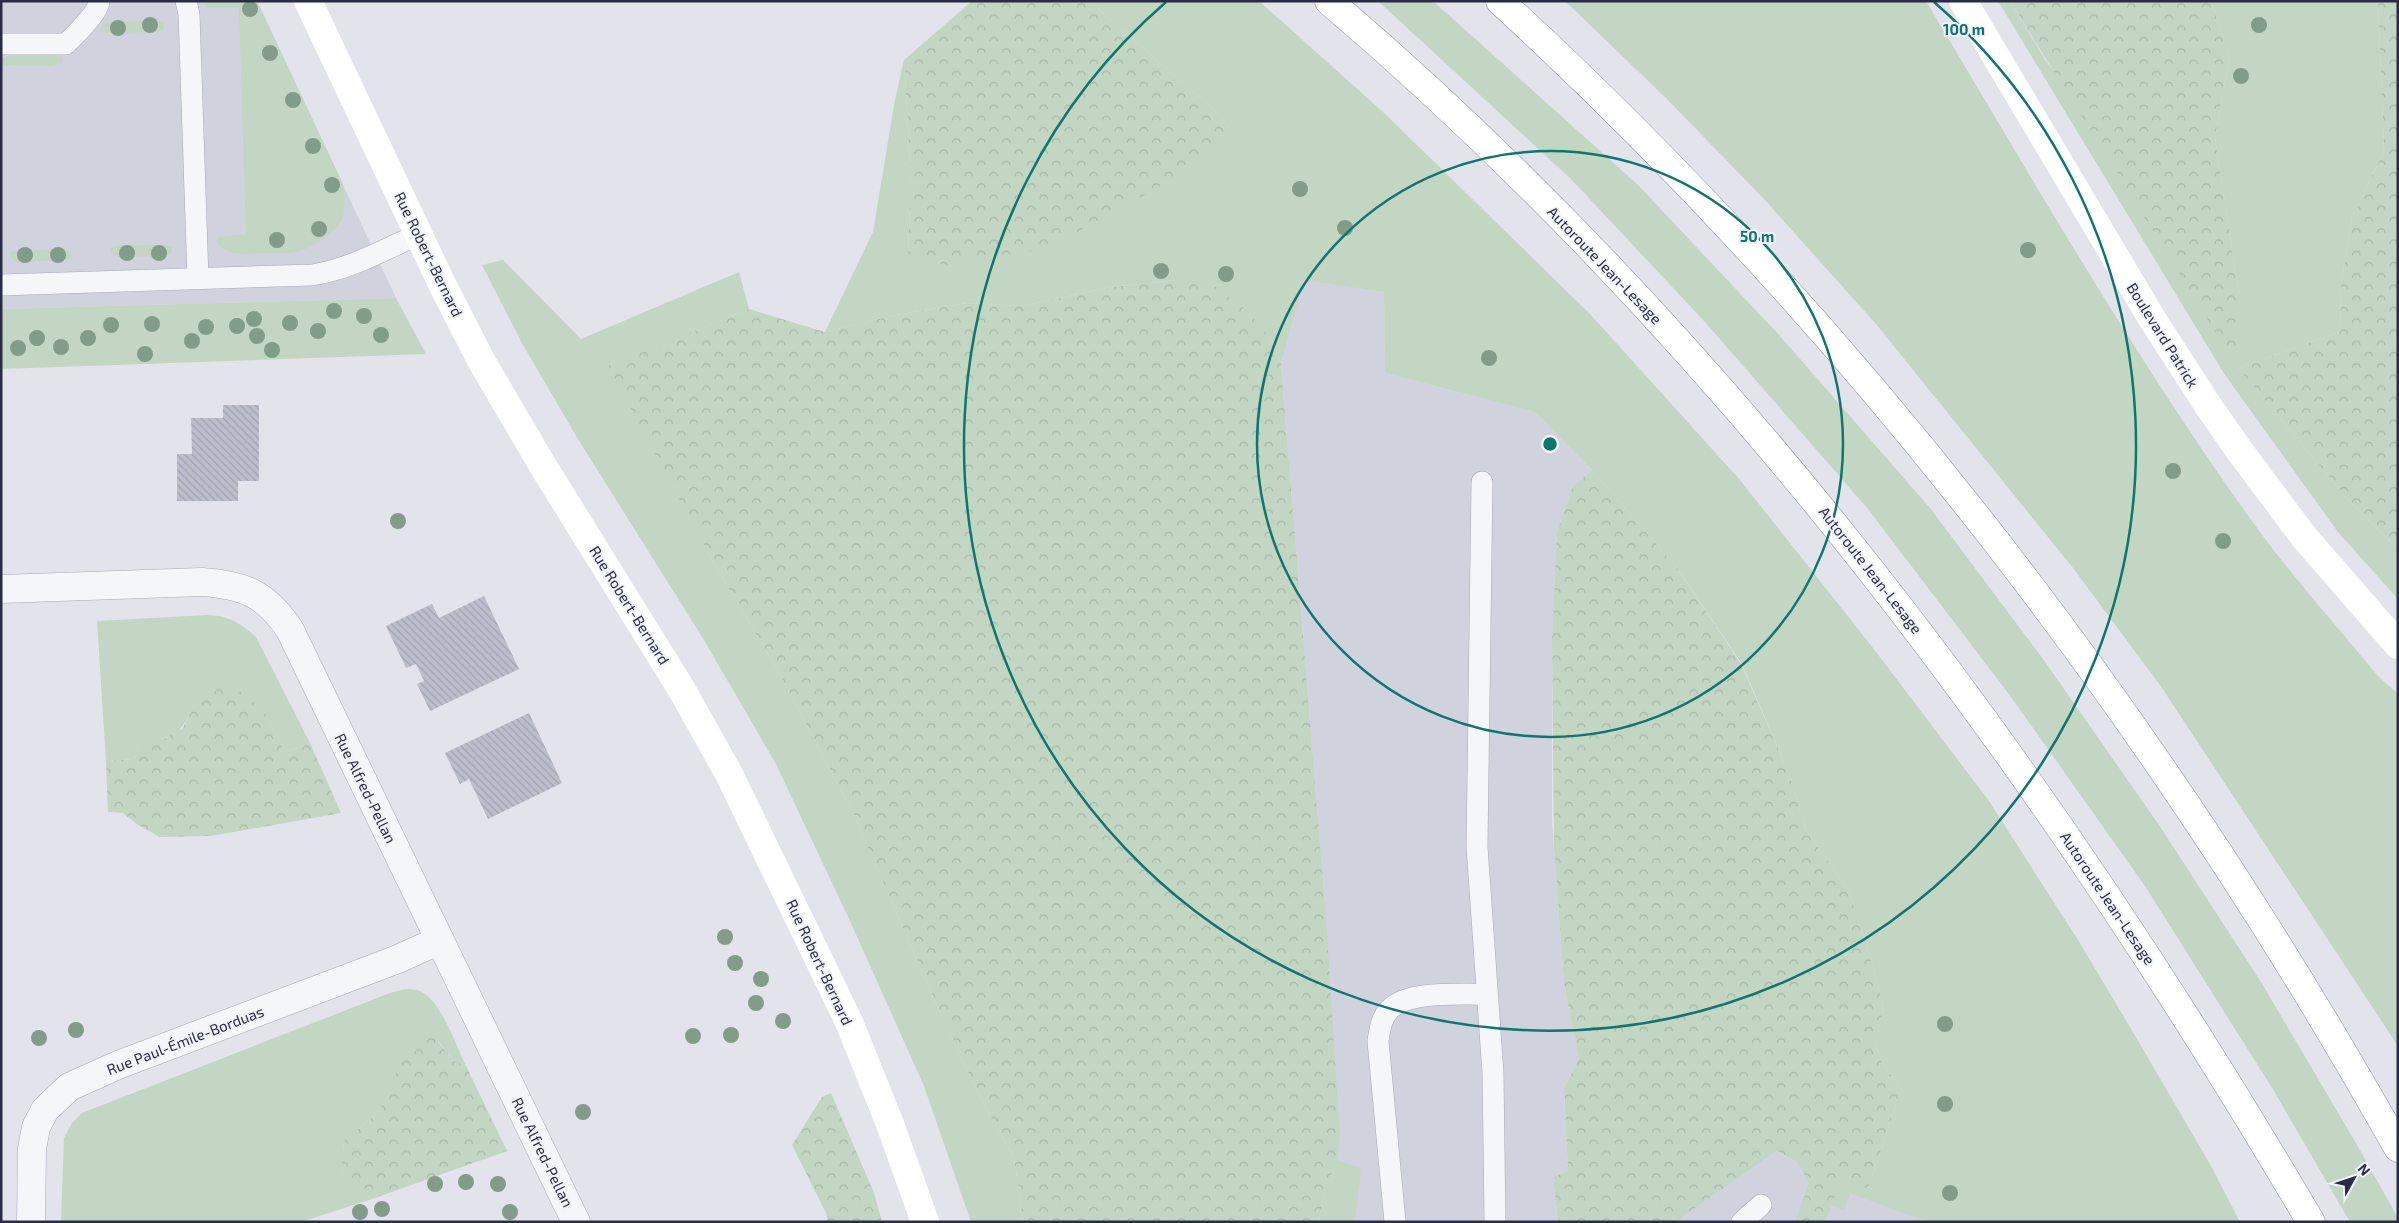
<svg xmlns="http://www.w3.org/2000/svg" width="2399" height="1223" viewBox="0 0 2399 1223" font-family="'Exo 2',sans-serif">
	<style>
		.built { fill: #d0d2dd }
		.grass { fill: #c3d5c3 }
		.forest { fill: url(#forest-crowns) }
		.building { fill: url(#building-back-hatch) }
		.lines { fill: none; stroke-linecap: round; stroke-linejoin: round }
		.lane-casing { stroke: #a7a8b6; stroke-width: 22 }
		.street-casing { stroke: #a7a8b6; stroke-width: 29 }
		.highway-casing { stroke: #898da3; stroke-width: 29 }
		.lane { stroke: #f5f6f9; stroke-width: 21 }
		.street { stroke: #f5f6f9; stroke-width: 28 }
		.secondary { stroke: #fff; stroke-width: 28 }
		.highway { stroke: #fff; stroke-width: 28 }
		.tree { fill: #839c89 }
		.ring { fill: none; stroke: #0f766e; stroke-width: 2.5 }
		.labels { text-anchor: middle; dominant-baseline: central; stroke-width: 4; stroke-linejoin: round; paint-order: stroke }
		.street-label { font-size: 15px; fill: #292c44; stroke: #f2f3f8 }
		.centre { fill: #0f766e; stroke: #f2f3f8; stroke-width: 2.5 }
		.ring-label { font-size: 15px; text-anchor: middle; font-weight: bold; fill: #0f766e; stroke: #f2f3f8; stroke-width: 4; stroke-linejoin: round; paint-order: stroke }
	</style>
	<defs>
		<pattern id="forest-crowns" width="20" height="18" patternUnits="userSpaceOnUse" patternTransform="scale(1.25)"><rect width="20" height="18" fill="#c3d5c3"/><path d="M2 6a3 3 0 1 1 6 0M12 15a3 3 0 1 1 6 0" fill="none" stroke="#a8b7a9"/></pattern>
		<pattern id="building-back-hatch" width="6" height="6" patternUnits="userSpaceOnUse" patternTransform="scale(1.25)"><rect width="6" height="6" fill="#bcbecb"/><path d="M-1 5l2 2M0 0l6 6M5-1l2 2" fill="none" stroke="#a2a3b0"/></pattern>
	</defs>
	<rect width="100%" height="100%" fill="#e2e3eb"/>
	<path class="built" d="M1,1H257L396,298L1,309Z
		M1304,279L1384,292L1385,373L1535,412L1592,470L1573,486L1557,532L1552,639V821L1564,984L1579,1059L1564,1088L1568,1172L1553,1177L1558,1222H1319L1324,1192L1325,905L1281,364Z
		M1777,1151L1797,1162L2099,1222H1675Z"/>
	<path class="grass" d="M205,1H257L342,182C344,193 346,204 343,216C338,232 311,249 295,252C286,254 274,253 265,253C247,253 226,258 216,241L219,237L246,234L239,8H206Z
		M1089,1H1259L1383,112L1590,314L1740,480L1873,648L1989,801L2078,940L2137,1039L2211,1166L2240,1222H1928L1850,1193L1844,1210L1832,1205L1842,1178L1868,1189L1901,1089L1882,1063L1872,1036L1884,1010L1872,964L1849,892L1806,830L1788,771L1742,664L1677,568L1592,470L1535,412L1385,373L1384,292L1304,280L1281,364L1269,336L1177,280L1111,287L1022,306L967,303L890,316L825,332L873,232L894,105L904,60L911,176L908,253L1231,130L1212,108Z
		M1378,1H1433L1638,185L1780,336L1930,508L2043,659L2159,825L2261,982L2357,1145L2398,1218V1222H2350L2274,1091L2145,886L2011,697L1868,509L1705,322L1571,179Z
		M1565,1H1926C2030,175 2131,352 2249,517C2289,573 2335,624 2378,676L2398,694V1046L2160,685L2073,568L1876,324L1764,199L1667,99Z
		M1998,1H2010L2047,63L2239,295L2215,138L2229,59L2212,1H2378L2384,151L2352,218L2341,285L2340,332L2238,368L2346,497L2398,549V599L2338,532L2225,375Z
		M158,21L164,23L163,30L154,32L107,33L102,30L104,24L110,22Z
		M56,55L62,57V63L52,66L1,65L2,58L8,56Z
		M163,245L172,247V253L167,256L119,257L113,255L110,249L115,246Z
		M61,249L70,251L71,257L66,260L17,262L12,259L9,253L14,251Z
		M503,260L581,339L739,272L749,309L609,366L711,558L779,673L854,815L945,1024L985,1107L1014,1157L1023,1219L1022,1222H971L924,1086L850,921L776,764L704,640L578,439L523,345L482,265Z
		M396,298L426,354L1,369V309Z
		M207,615C230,616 238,622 256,637L310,743L285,752L264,711L194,704C179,738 175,737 139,742L135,759L106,761L97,621Z
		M405,989C409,989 414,989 417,990C440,996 456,1046 466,1066L454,1061L438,1041L389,1092L379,1111L344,1141L341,1169L372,1199L301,1222H61L64,1138L72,1123L82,1113L390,993Z
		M1337,1160L1361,1168L1355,1222H1319L1324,1192Z"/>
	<path class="forest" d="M972,1H1089L1212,108L1231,130L1166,183L1049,248L945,265L908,253L911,176L904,60Z
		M2010,1H2212L2229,59L2215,138L2239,295L2238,368L2340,332L2341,285L2352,218L2384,151L2378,1H2398V549L2346,497L2238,368Z
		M1177,280L1209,282L1245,309L1269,336L1281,364L1325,905L1340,1136L1337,1160L1324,1192L1319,1222H1022L1023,1219L1014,1157L985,1107L945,1024L854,815L779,673L711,558L608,366L749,309L825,332L890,316L967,303L1022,306L1111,287Z
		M1592,470L1677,568L1741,664L1788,771L1806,830L1849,892L1872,964L1884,1010L1872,1036L1882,1063L1901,1089L1868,1189L1842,1179L1825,1222H1795L1809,1183L1797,1162L1777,1151L1675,1222H1558L1553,1177L1568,1171L1564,1088L1579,1059L1564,984L1554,848L1552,639L1557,532L1573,486Z
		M215,687L242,692L264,711L285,752L310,743L341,813L211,836L160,837L138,825L123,813L108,812L106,761L135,759L139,741L166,738L183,728L194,704Z
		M428,1030L454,1061L466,1066L507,1151L372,1199L341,1169L344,1141L379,1111L408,1045Z
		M831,1093L874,1193L882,1222H828L826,1213L792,1145L822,1097Z"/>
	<path class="building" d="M223,405H259V481H238V501H177V454H192L191,418H223Z
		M484,596L519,669L430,711L417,684L424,681L416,664L406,668L386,626L432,604L439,618Z
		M529,713L562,783L488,819L469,779L460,784L445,753Z"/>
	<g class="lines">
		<defs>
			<path id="lane" d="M186,1L189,14L198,279
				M1,44H66C75,35 99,12 99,1
				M1,285L312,275C350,269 384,250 419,234
				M1482,482L1477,847L1493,1073L1495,1222
				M1395,1222L1378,1041C1380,1029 1381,1018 1390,1009C1410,990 1461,995 1487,994
				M1742,1222L1761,1205"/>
			<path id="street" d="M1,589L202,582C245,585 266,594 290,630L576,1222
				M31,1222L32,1149L36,1127L45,1110L69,1087L118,1065L398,959L440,940"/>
			<path id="highway" d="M1329,1C1730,343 2045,770 2311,1222
				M1500,1C1858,329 2160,725 2398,1148"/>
		</defs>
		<use href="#lane" class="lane-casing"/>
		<use href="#street" class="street-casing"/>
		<use href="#highway" class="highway-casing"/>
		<use href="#lane" class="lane"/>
		<use href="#street" class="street"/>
		<path class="secondary" d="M308,1L443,286L482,362L543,466L682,690L729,774L849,1022L890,1124L925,1222
			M1963,1L2151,317L2209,407L2239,450L2304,537L2398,645"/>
		<use href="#highway" class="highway"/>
	</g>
	<g class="tree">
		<circle cx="250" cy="9" r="8"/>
		<circle cx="150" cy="25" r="8"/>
		<circle cx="2259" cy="25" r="8"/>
		<circle cx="118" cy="28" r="8"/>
		<circle cx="270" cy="53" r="8"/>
		<circle cx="2241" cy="76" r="8"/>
		<circle cx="293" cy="100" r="8"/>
		<circle cx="313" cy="146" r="8"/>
		<circle cx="332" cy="185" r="8"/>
		<circle cx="1300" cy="189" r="8"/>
		<circle cx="1345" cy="228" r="8"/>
		<circle cx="319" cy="229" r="8"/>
		<circle cx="277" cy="240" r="8"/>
		<circle cx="2028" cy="250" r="8"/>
		<circle cx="127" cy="253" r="8"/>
		<circle cx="159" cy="253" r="8"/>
		<circle cx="25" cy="255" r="8"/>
		<circle cx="58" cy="255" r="8"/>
		<circle cx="1161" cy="271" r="8"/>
		<circle cx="1226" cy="274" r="8"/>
		<circle cx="334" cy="311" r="8"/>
		<circle cx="364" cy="316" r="8"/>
		<circle cx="254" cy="319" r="8"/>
		<circle cx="290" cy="323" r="8"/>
		<circle cx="152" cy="324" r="8"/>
		<circle cx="111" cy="325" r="8"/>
		<circle cx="237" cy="326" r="8"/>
		<circle cx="206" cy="327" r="8"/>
		<circle cx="318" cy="331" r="8"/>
		<circle cx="381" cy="335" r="8"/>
		<circle cx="257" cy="336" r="8"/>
		<circle cx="37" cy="338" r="8"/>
		<circle cx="88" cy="338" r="8"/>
		<circle cx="192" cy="341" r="8"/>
		<circle cx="61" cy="347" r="8"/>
		<circle cx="18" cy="348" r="8"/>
		<circle cx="272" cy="350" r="8"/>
		<circle cx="145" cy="354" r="8"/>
		<circle cx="1489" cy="358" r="8"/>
		<circle cx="2173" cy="471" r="8"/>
		<circle cx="398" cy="521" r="8"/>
		<circle cx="2223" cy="541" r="8"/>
		<circle cx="725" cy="937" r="8"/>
		<circle cx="735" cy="963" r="8"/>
		<circle cx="761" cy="979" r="8"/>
		<circle cx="756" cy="1003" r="8"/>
		<circle cx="783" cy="1021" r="8"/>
		<circle cx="1945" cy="1024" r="8"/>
		<circle cx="76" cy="1030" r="8"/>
		<circle cx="731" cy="1035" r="8"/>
		<circle cx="693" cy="1036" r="8"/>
		<circle cx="39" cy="1038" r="8"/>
		<circle cx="1945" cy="1104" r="8"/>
		<circle cx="583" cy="1112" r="8"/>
		<circle cx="466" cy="1182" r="8"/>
		<circle cx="435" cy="1184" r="8"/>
		<circle cx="498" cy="1184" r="8"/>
		<circle cx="1950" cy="1193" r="8"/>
		<circle cx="382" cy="1209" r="8"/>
		<circle cx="360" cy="1212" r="8"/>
		<circle cx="510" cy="1212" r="8"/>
	</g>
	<g class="ring">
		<circle cx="1550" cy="444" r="293"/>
		<path d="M1934 2A586 586 0 1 1 1166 2"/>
	</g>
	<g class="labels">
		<g class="street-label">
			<text transform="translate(429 254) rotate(64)">Rue Robert-Bernard</text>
			<text transform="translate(1605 265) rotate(46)">Autoroute Jean-Lesage</text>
			<text transform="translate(2163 335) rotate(58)">Boulevard Patrick</text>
			<text transform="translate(1871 570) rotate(52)">Autoroute Jean-Lesage</text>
			<text transform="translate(630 605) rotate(58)">Rue Robert-Bernard</text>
			<text transform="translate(366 788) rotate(64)">Rue Alfred-Pellan</text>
			<text transform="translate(2108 898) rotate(56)">Autoroute Jean-Lesage</text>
			<text transform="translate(820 962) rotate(65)">Rue Robert-Bernard</text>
			<text transform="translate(185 1040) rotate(-21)">Rue Paul-Émile-Borduas</text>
			<text transform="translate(543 1152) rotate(64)">Rue Alfred-Pellan</text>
		</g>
	</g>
	<circle cx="1550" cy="444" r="8" class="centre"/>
	<g class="ring-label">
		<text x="1964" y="35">100 m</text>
		<text x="1757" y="242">50 m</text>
	</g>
	<rect width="2399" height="1223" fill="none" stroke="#292c44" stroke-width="5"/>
	<g transform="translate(2354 1178) rotate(50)" stroke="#f2f3f8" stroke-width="4" paint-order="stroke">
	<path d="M0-4L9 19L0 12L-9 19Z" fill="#292c44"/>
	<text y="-8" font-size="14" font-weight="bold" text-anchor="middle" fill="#292c44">N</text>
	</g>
</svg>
